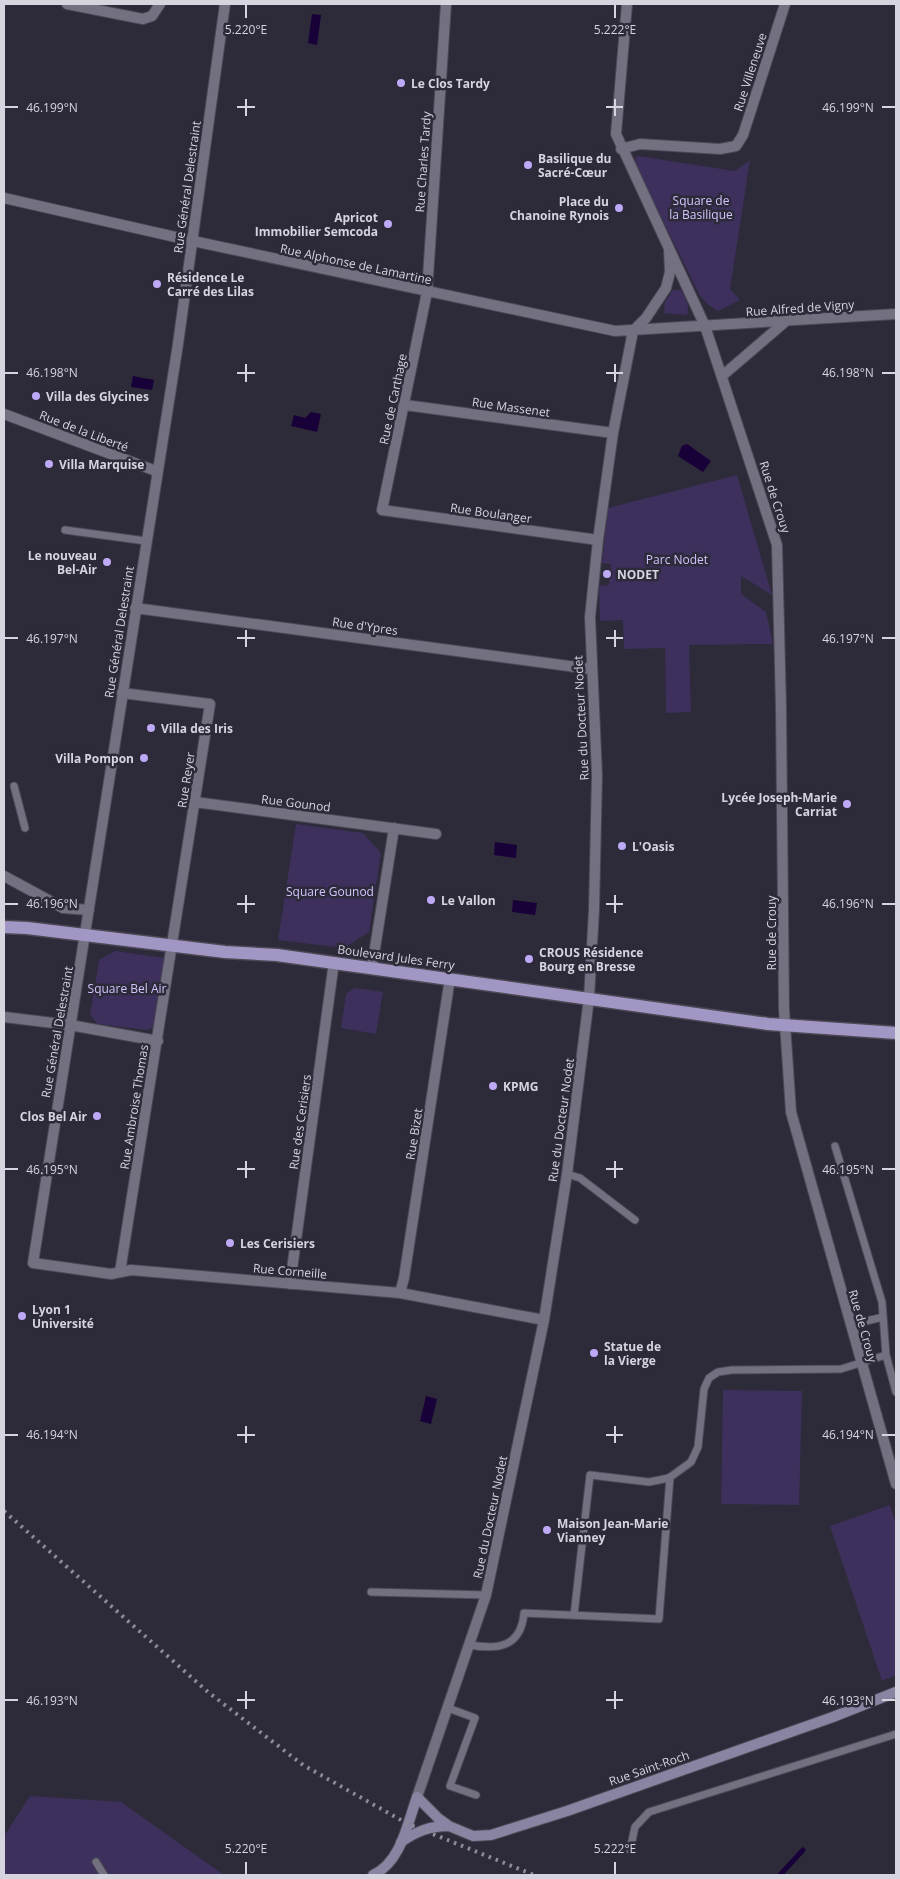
<svg xmlns="http://www.w3.org/2000/svg" width="900" height="1879" viewBox="0 0 900 1879" font-family="'Open Sans',sans-serif">
	<style>
		.green { fill: #3d305c }
		.water { fill: #180039 }
		.lines { fill: none; stroke-linecap: round; stroke-linejoin: round }
		.stream { stroke: #180039; stroke-width: 5 }
		.lane-casing { stroke: #4c4855; stroke-width: 9 }
		.street-casing { stroke: #4c4855; stroke-width: 12 }
		.secondary-casing { stroke: #4c4855; stroke-width: 12 }
		.primary-casing { stroke: #4c4855; stroke-width: 15 }
		.lane { stroke: #737081; stroke-width: 7 }
		.street { stroke: #737081; stroke-width: 10 }
		.secondary { stroke: #8a84a3; stroke-width: 10 }
		.primary { stroke: #a297c4; stroke-width: 12 }
		.rail { stroke: #8d8b97; stroke-width: 4; stroke-dasharray: 2.5 5; stroke-linecap: butt }
		.ticks { fill: none; stroke: #d6d4de; stroke-width: 2 }
		.poi-dot { fill: #bda9f5; stroke: #2d2a39; stroke-width: 2 }
		.labels { text-anchor: middle; dominant-baseline: central; stroke-width: 5; stroke-linejoin: round; paint-order: stroke }
		.street-label { font-size: 12px; fill: #d6d4de; stroke: #2d2a39 }
		.poi-label { font-size: 12px; font-weight: bold; fill: #d6d4de; stroke: #2d2a39; text-anchor: start }
		.park-label { font-size: 12px; fill: #d2c4fe; stroke: #2d2a39 }
		.ticks-label { font-size: 12px; text-anchor: middle; fill: #d6d4de; stroke: #2d2a39; stroke-width: 5; stroke-linejoin: round; paint-order: stroke }
	</style>
	<rect width="100%" height="100%" fill="#2d2a39"/>
	<path class="green" d="M638,156L735,171L750,160L730,289L740,300L718,311L707,304L699,294L636,166L635,158Z
		M673,290H681C686,298 690,306 687,315L664,313L665,302Z
		M737,475L772,595L741,576V594L766,612L773,644L689,645L691,712L666,713L665,648L624,649L623,620L600,621L599,586L609,585L611,564L602,563L608,508Z
		M296,824L363,833L381,853L369,932L344,948L278,940Z
		M115,951L165,958L154,1027L147,1030L98,1024L90,1015L99,960Z
		M355,988L383,992L376,1034L341,1028L346,994Z
		M723,1390L802,1391L799,1505L721,1504Z
		M890,1505L896,1524V1675L882,1681L830,1526Z
		M30,1796L121,1802L224,1875H4V1836Z"/>
	<path class="water" d="M312,14L321,15L317,45L308,43Z
		M133,376L154,380L152,390L131,387Z
		M311,412L321,414L317,432L291,426L294,415L305,418Z
		M687,444L711,461L703,472L678,456L682,446Z
		M495,842L517,845L516,858L494,855Z
		M513,900L537,903L535,915L512,912Z
		M426,1396L437,1399L431,1424L420,1421Z"/>
	<g class="lines">
		<path class="stream" d="M780,1875L803,1850"/>
		<defs>
			<path id="lane" d="M65,530L146,541
				M14,786L25,828
				M835,1146L882,1302L886,1355L896,1392
				M567,1174L580,1178L635,1220
				M850,1325L883,1317
				M371,1592L486,1595
				M574,1615L590,1475L649,1482L669,1478L691,1462L698,1447L704,1389L709,1378L718,1372L732,1370L841,1369L886,1355
				M470,1645C498,1650 521,1647 524,1613L659,1619L670,1477
				M448,1708L475,1718L450,1786L476,1795
				M630,1850L635,1827L649,1812L896,1734
				M96,1862L104,1875"/>
			<path id="street" d="M67,4L143,19L152,16L160,4
				M225,4L178,344L33,1263L111,1274L131,1270L400,1293L544,1320
				M446,4L427,292L382,510L598,540
				M627,4L616,134L705,326L777,545L781,708L784,1009L791,1112L896,1484
				M621,149L640,144L720,149L736,146L743,135L785,4
				M4,198L193,241L615,331L896,314
				M722,376L785,322
				M405,405L613,433
				M4,414L156,471
				M135,608L591,669
				M195,802L436,834
				M4,876L63,908L89,910
				M372,967L394,828
				M4,1017L70,1025L158,1041
				M120,1272L210,704L122,693
				M290,1284L334,962
				M400,1293L404,1278L450,978
				M417,1797L486,1595L544,1320L567,1174L589,998L594,910L597,775L590,617L598,540L613,433L633,331L646,318L666,288L670,272L669,250"/>
			<path id="secondary" d="M401,1842C417,1831 430,1826 449,1826
				M373,1875C401,1862 407,1825 417,1797L438,1818L449,1826L473,1836L491,1835L567,1811L833,1717L896,1692"/>
			<path id="primary" d="M4,927L27,928L225,952L277,955L768,1024L896,1033"/>
		</defs>
		<use href="#lane" class="lane-casing"/>
		<use href="#street" class="street-casing"/>
		<use href="#secondary" class="secondary-casing"/>
		<use href="#primary" class="primary-casing"/>
		<use href="#lane" class="lane"/>
		<use href="#street" class="street"/>
		<use href="#secondary" class="secondary"/>
		<use href="#primary" class="primary"/>
		<path class="rail" d="M4,1511L208,1692L303,1765L408,1824L534,1875"/>
	</g>
	<path class="ticks" d="M246,5V18M615,5V18M246,99V116M615,99V116M5,107H18M237,107H255M606,107H623M882,107H895M246,364V382M615,364V382M5,373H18M237,373H255M606,373H623M882,373H895M246,630V647M615,630V647M5,638H18M237,638H255M606,638H623M882,638H895M246,895V913M615,895V913M5,904H18M237,904H255M606,904H623M882,904H895M246,1161V1178M615,1161V1178M5,1169H18M237,1169H255M606,1169H623M882,1169H895M246,1426V1443M615,1426V1443M5,1435H18M237,1435H255M606,1435H623M882,1435H895M246,1691V1709M615,1691V1709M5,1700H18M237,1700H255M606,1700H623M882,1700H895M246,1862V1874M615,1862V1874"/>
	<g class="poi-dot">
		<circle cx="401" cy="83" r="5"/>
		<circle cx="528" cy="165" r="5"/>
		<circle cx="619" cy="208" r="5"/>
		<circle cx="388" cy="224" r="5"/>
		<circle cx="157" cy="284" r="5"/>
		<circle cx="36" cy="396" r="5"/>
		<circle cx="49" cy="464" r="5"/>
		<circle cx="107" cy="562" r="5"/>
		<circle cx="607" cy="574" r="5"/>
		<circle cx="151" cy="728" r="5"/>
		<circle cx="144" cy="758" r="5"/>
		<circle cx="847" cy="804" r="5"/>
		<circle cx="622" cy="846" r="5"/>
		<circle cx="431" cy="900" r="5"/>
		<circle cx="529" cy="959" r="5"/>
		<circle cx="493" cy="1086" r="5"/>
		<circle cx="97" cy="1116" r="5"/>
		<circle cx="230" cy="1243" r="5"/>
		<circle cx="22" cy="1316" r="5"/>
		<circle cx="594" cy="1353" r="5"/>
		<circle cx="547" cy="1530" r="5"/>
	</g>
	<g class="labels">
		<g class="street-label">
			<text transform="translate(750 72) rotate(-72)">Rue Villeneuve</text>
			<text transform="translate(423 162) rotate(-86)">Rue Charles Tardy</text>
			<text transform="translate(187 187) rotate(-82)">Rue Général Delestraint</text>
			<text transform="translate(356 264) rotate(12)">Rue Alphonse de Lamartine</text>
			<text transform="translate(800 308) rotate(-4)">Rue Alfred de Vigny</text>
			<text transform="translate(393 399) rotate(-78)">Rue de Carthage</text>
			<text transform="translate(511 407) rotate(8)">Rue Massenet</text>
			<text transform="translate(84 431) rotate(21)">Rue de la Liberté</text>
			<text transform="translate(775 497) rotate(72)">Rue de Crouy</text>
			<text transform="translate(491 513) rotate(8)">Rue Boulanger</text>
			<text transform="translate(365 626) rotate(8)">Rue d'Ypres</text>
			<text transform="translate(119 632) rotate(-81)">Rue Général Delestraint</text>
			<text transform="translate(581 718) rotate(-93)">Rue du Docteur Nodet</text>
			<text transform="translate(186 780) rotate(-81)">Rue Reyer</text>
			<text transform="translate(296 803) rotate(7)">Rue Gounod</text>
			<text transform="translate(771 933) rotate(-90)">Rue de Crouy</text>
			<text transform="translate(396 957) rotate(8)">Boulevard Jules Ferry</text>
			<text transform="translate(57 1032) rotate(-80)">Rue Général Delestraint</text>
			<text transform="translate(134 1107) rotate(-81)">Rue Ambroise Thomas</text>
			<text transform="translate(561 1120) rotate(-82)">Rue du Docteur Nodet</text>
			<text transform="translate(300 1122) rotate(-82)">Rue des Cerisiers</text>
			<text transform="translate(414 1134) rotate(-81)">Rue Bizet</text>
			<text transform="translate(290 1271) rotate(5)">Rue Corneille</text>
			<text transform="translate(863 1326) rotate(74)">Rue de Crouy</text>
			<text transform="translate(490 1517) rotate(-78)">Rue du Docteur Nodet</text>
			<text transform="translate(649 1768) rotate(-19)">Rue Saint-Roch</text>
		</g>
		<g class="poi-label">
			<text x="411" y="83">Le Clos Tardy</text>
			<text x="538" y="158">Basilique du<tspan x="538" dy="14">Sacré-Cœur</tspan></text>
			<text x="609" y="201" text-anchor="end">Place du<tspan x="609" dy="14">Chanoine Rynois</tspan></text>
			<text x="378" y="217" text-anchor="end">Apricot<tspan x="378" dy="14">Immobilier Semcoda</tspan></text>
			<text x="167" y="277">Résidence Le<tspan x="167" dy="14">Carré des Lilas</tspan></text>
			<text x="46" y="396">Villa des Glycines</text>
			<text x="59" y="464">Villa Marquise</text>
			<text x="97" y="555" text-anchor="end">Le nouveau<tspan x="97" dy="14">Bel-Air</tspan></text>
			<text x="617" y="574">NODET</text>
			<text x="161" y="728">Villa des Iris</text>
			<text x="134" y="758" text-anchor="end">Villa Pompon</text>
			<text x="837" y="797" text-anchor="end">Lycée Joseph-Marie<tspan x="837" dy="14">Carriat</tspan></text>
			<text x="632" y="846">L'Oasis</text>
			<text x="441" y="900">Le Vallon</text>
			<text x="539" y="952">CROUS Résidence<tspan x="539" dy="14">Bourg en Bresse</tspan></text>
			<text x="503" y="1086">KPMG</text>
			<text x="87" y="1116" text-anchor="end">Clos Bel Air</text>
			<text x="240" y="1243">Les Cerisiers</text>
			<text x="32" y="1309">Lyon 1<tspan x="32" dy="14">Université</tspan></text>
			<text x="604" y="1346">Statue de<tspan x="604" dy="14">la Vierge</tspan></text>
			<text x="557" y="1523">Maison Jean-Marie<tspan x="557" dy="14">Vianney</tspan></text>
		</g>
		<g class="park-label">
			<text x="701" y="200">Square de<tspan x="701" dy="14">la Basilique</tspan></text>
			<text x="677" y="559">Parc Nodet</text>
			<text x="330" y="891">Square Gounod</text>
			<text x="127" y="988">Square Bel Air</text>
		</g>
	</g>
	<g class="ticks-label">
		<text x="246" y="34">5.220°E</text>
		<text x="615" y="34">5.222°E</text>
		<text x="52" y="112">46.199°N</text>
		<text x="848" y="112">46.199°N</text>
		<text x="52" y="377">46.198°N</text>
		<text x="848" y="377">46.198°N</text>
		<text x="52" y="643">46.197°N</text>
		<text x="848" y="643">46.197°N</text>
		<text x="52" y="908">46.196°N</text>
		<text x="848" y="908">46.196°N</text>
		<text x="52" y="1174">46.195°N</text>
		<text x="848" y="1174">46.195°N</text>
		<text x="52" y="1439">46.194°N</text>
		<text x="848" y="1439">46.194°N</text>
		<text x="52" y="1705">46.193°N</text>
		<text x="848" y="1705">46.193°N</text>
		<text x="246" y="1853">5.220°E</text>
		<text x="615" y="1853">5.222°E</text>
	</g>
	<rect width="900" height="1879" fill="none" stroke="#d6d4de" stroke-width="10"/>
</svg>
